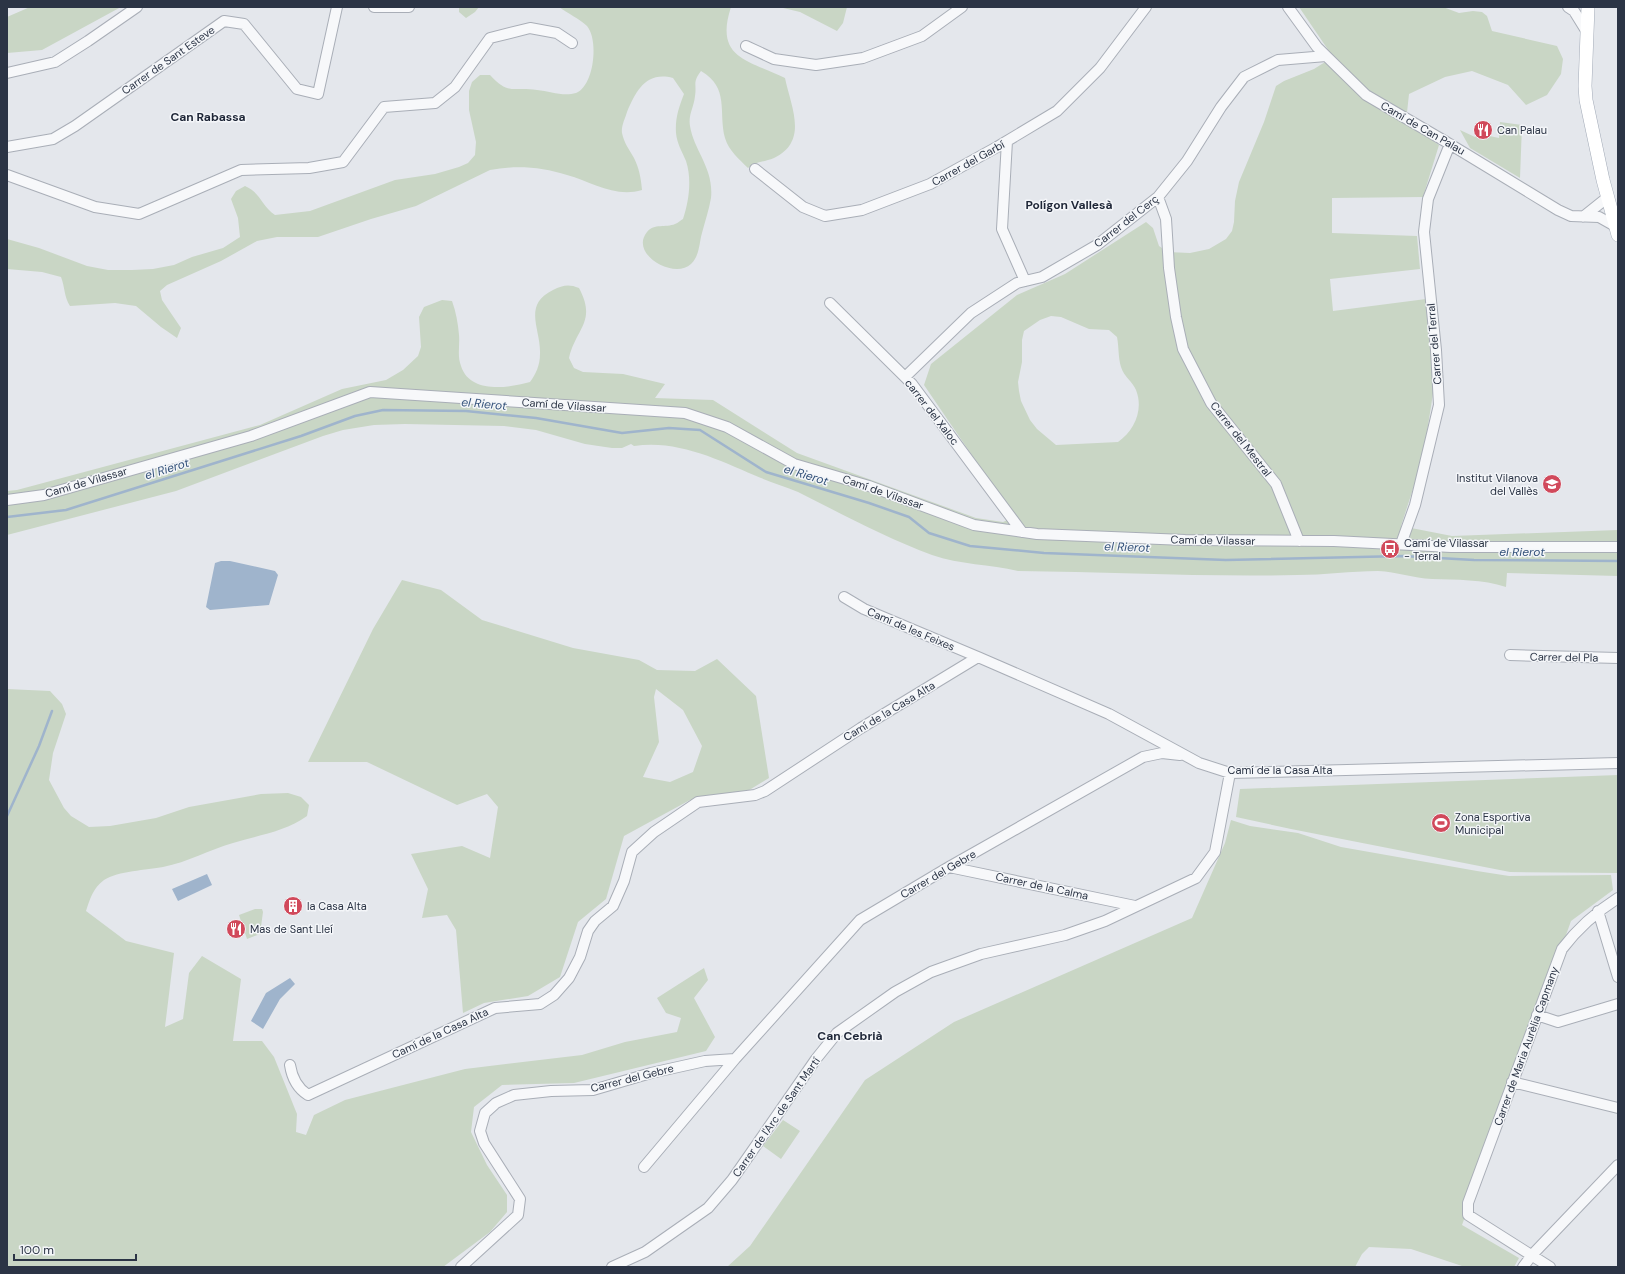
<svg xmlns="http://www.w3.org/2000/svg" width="1625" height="1274" viewBox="0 0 1625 1274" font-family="'DM Sans',sans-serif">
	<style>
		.green { fill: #c9d6c5; fill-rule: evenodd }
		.water { fill: #9fb4cc }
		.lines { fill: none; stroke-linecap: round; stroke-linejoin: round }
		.stream { stroke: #9fb4cc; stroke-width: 2.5 }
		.minor-casing { stroke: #a9aeb7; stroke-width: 12 }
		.major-casing { stroke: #a3abb8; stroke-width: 14 }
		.minor { stroke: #f7f8fa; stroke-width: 10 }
		.major { stroke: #fff; stroke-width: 13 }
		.labels { text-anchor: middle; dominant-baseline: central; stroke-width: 3; stroke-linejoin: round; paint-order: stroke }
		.street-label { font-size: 11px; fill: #2b3445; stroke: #f4f6f9 }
		.poi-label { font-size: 11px; fill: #2b3445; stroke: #f4f6f9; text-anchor: start }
		.neighbourhood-label { font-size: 12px; font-weight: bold; fill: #1d2536; stroke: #f4f6f9 }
		.water-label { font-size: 12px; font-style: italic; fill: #34527a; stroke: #f4f6f9 }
	</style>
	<rect width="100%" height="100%" fill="#e4e7ec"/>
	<path class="green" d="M30,7H121L42,50L7,53V17Z
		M459,7H479L475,12L466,18L459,12Z
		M559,7H731C714,59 749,60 785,78C791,107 809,141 774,158C765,162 757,161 748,168C739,159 729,151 725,138C718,112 730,88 701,71C692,83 697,84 695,96C694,107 688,115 690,126C694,151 714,168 711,198C709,210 705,221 702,233C699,243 700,255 691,264C674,280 629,254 647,232C654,223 666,228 675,224C678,223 681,220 683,219C689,201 692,179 686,161C682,151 677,144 676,133C675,118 679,107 684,94L673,78C646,71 636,91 627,112C625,119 621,126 622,133C624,143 629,149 634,158C639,168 641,178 642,190C615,198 592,182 567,175C542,167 516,165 490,170L416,206L371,219L318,237H277L257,241L221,261L167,285L160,291L162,300L181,328L177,338L161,327L136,306L115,303L70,306C64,297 65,287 61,277L42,272L7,269V239L39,248L87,266L108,270H132L153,269L174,265L192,257L223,248L240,237L238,218L231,199L236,191L245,186C261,193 261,205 275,215L310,211L395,180L435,174L459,167L468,163L475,155L476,142L469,110V91L472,82L480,75H490C509,96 513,86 537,90C550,91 563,97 576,93C594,86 599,40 587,26C580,19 567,13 559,7Z
		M779,7H847L843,23L837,31L800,12Z
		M1299,7H1443L1459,13L1473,11L1482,12L1487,16L1492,31L1557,46L1563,59L1561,74L1547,95L1526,105L1508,85L1472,71L1445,77L1409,94L1406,122L1439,145L1423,197L1332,198V233L1417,236L1420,269L1330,279L1333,311L1426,299L1434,387L1423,458L1401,526L1452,536L1618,530V576L1507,573L1506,587C1483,579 1456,580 1432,579C1413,578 1397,572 1378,571C1351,571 1324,575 1297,575C1204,577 1111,572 1018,571C990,564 960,565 932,555C886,538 842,514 798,492C786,487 773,483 761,478C721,461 678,439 634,446L631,444L622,448H612L585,444L536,430L504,426L405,424L374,425L343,430L323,436L176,491L7,535V491L17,490L260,425L342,389L386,380L403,370L418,356L421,347L419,317L424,307L442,300L452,301C456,312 458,323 459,335C460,345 457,356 461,366C470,394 508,388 530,382C536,374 540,365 540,354C541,329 522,305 553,290C563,285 569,284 579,288C597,322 576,328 569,358L574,368L583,372L623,374L665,384L655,398L713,400L797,453L976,518L1003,522L1014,517L924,385L931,364L1017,295L1065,274L1146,222L1153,228L1159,246L1168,252L1190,253L1209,249L1226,239L1232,231L1234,222L1235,201L1239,182L1264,122L1276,86L1284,81L1314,69L1333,57ZM1051,316L1061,317L1089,329L1109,330L1117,337C1119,347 1118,357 1121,367C1124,377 1133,382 1136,390C1144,410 1134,431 1118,442L1056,445L1037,429L1030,420L1021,401L1019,391L1018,382L1022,362V340L1024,331L1040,320Z
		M1500,122L1522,125L1520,178L1470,148L1460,130L1475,137L1480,134L1499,138Z
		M402,580L441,590L482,620L573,648L639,660L657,670L695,671L717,659L756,696L769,778L746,792L690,800L624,836L606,899L578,922L560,977L528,996L484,1003L463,1013L456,930L447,915L422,918L428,889L411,854L462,846L490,858L498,807L487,794L457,805L367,762H308L373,629ZM656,689L683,710L702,746L693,772L670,782L643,777L659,742L654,697Z
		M7,689L50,691L62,704L66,714L53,753L49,780L64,808L71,816L89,827L110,826L156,818L189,807L261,794L288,793L301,797L309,805L307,816C285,832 258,835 233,843C209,850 188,862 163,867C147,870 118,871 104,880C93,888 90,899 86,911L126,941L174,953L165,1027L183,1019L189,973L202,956L241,979L233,1041H262L274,1057L297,1114L296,1132L306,1135L314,1115L345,1100L465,1069L582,1055L625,1042L677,1032L681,1018L666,1013L657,998L704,968L708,980L694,998L715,1037L706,1051L574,1083L502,1085L474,1107L471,1132L487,1165L507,1195V1212L490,1232L443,1267H7Z
		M1618,775V873L1510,872L1291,829L1236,817L1240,789Z
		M1231,820L1250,826L1298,833L1341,847L1477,871L1509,876L1611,875L1613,890L1571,921L1462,1225L1519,1258L1514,1267H1465L1411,1249L1369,1247L1362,1254L1355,1267H727L750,1246L865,1080L954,1022L1192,918L1225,843Z
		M255,909H262L263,912L260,934L247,939L239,915Z
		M783,1120L800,1131L781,1159L763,1146Z"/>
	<path class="water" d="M221,561H230L275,571L278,575L269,605L210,610L206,607L215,563Z
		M207,874L212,885L178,901L172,889Z
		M290,978L295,984L280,999L263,1029L251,1021L266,993Z"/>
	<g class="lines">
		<path class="stream" d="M7,517L66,510L301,436L355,416L383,410L466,411L536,418L622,433L669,428L700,430L766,472L869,503L909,517L929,533L970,546L1044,553L1226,560L1403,556L1474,560L1618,561
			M7,816L39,746L52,711"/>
		<defs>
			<path id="minor" d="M374,7H409
				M1288,7L1317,47L1366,95L1443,140L1558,210L1571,216L1599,217L1615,226
				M1568,7L1574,11L1587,32
				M746,46L774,59L816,65L863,58L922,36L962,7
				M7,73L55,62L88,41L137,7
				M1007,141L1002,229L1025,281
				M7,147L53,139L75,126L224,21L244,24L297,89L318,94L337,7
				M755,169L803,207L825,216L862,210L930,184L997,147L1057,111L1100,68L1146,7
				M7,175L95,207L139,214L241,170L309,168L343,162L384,107L435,103L455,87L490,38L530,28L557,33L572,43
				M1158,197L1166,219L1169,268L1176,317L1183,349L1211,403L1276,484L1299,541
				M1583,217L1608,197
				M830,303L912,384L1022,532
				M905,377L971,313L1017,283L1042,277L1097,245L1158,197L1187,161L1221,107L1244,77L1278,60L1326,56
				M7,500L44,495L251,436L370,392L685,413L727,427L794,464L869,486L974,525L1037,534L1185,540L1334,541L1451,547H1618
				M1401,544L1415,505L1439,405L1436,350L1424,232L1428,199L1450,144
				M844,597L864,609L978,657
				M1510,655L1618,658
				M949,867L1135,906
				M1598,911L1618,977
				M1537,1015L1558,1022L1618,1004
				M290,1065C292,1078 297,1088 308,1095L495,1008L540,1004L554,995L569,978L580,957L588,931L595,921L613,906L624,881L632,852L654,832L698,802L755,795L765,791L861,728L978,657L1109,714L1199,763L1230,773L1618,763
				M1512,1082L1618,1108
				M644,1167L735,1059
				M461,1267L518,1215L520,1199L484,1143L480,1131L485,1113L496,1103L514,1095L551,1091L593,1090L651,1073L705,1061L735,1059L860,920L949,867L1143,757L1162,753L1180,755
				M612,1267L645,1252L708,1208L732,1180L816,1059L837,1033L895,992L931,972L981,954L1065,935L1105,921L1196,878L1215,852L1230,773
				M1523,1267L1532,1255L1618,1165
				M1550,1267L1468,1215V1203L1562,949C1578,928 1596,912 1618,898"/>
			<path id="major" d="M1588,7L1585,86L1586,100L1603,180L1618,235"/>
		</defs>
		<use href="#minor" class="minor-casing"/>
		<use href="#major" class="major-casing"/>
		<use href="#minor" class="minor"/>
		<use href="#major" class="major"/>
	</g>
	<defs>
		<symbol id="restaurant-disc" viewBox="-11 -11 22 22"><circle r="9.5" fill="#d1495b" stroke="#f4f6f9"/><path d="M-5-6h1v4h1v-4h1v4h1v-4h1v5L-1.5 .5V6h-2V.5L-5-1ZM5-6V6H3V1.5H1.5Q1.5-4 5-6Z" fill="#fff"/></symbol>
		<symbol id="school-disc" viewBox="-11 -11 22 22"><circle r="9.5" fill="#d1495b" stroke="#f4f6f9"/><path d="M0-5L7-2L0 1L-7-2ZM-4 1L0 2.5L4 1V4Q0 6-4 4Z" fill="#fff"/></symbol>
		<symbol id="bus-disc" viewBox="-11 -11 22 22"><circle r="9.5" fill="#d1495b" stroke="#f4f6f9"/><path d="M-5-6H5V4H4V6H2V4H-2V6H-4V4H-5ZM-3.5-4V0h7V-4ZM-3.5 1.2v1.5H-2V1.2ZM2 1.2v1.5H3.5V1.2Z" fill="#fff"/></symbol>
		<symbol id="stadium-disc" viewBox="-11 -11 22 22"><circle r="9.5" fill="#d1495b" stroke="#f4f6f9"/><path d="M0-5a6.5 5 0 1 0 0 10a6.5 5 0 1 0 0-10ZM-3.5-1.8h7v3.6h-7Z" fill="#fff"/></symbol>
		<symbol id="building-disc" viewBox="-11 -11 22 22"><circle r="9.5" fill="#d1495b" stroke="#f4f6f9"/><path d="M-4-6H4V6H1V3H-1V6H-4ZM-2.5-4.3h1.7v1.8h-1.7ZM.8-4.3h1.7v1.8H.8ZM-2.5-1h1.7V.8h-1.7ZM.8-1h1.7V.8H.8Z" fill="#fff"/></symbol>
	</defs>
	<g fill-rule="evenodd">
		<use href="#restaurant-disc" x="1472" y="119" width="22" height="22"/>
		<use href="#school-disc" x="1541" y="473" width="22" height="22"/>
		<use href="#bus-disc" x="1379" y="538" width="22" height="22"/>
		<use href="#stadium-disc" x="1430" y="812" width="22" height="22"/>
		<use href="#building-disc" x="282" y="895" width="22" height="22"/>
		<use href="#restaurant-disc" x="225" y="918" width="22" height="22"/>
	</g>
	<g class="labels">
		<g class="street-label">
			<text transform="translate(168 60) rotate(-35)">Carrer de Sant Esteve</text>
			<text transform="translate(1423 128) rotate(30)">Camí de Can Palau</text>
			<text transform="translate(968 163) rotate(-29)">Carrer del Garbí</text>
			<text transform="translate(1126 221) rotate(-38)">Carrer del Cerç</text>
			<text transform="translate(1434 344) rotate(-95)">Carrer del Terral</text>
			<text transform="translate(564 405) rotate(4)">Camí de Vilassar</text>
			<text transform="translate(932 412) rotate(52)">carrer del Xaloc</text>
			<text transform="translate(1241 439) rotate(52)">Carrer del Mestral</text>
			<text transform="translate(86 482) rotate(-16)">Camí de Vilassar</text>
			<text transform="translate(883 492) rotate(19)">Camí de Vilassar</text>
			<text transform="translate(1213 540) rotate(1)">Camí de Vilassar</text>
			<text transform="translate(911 629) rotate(23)">Camí de les Feixes</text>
			<text transform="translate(1564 657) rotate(1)">Carrer del Pla</text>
			<text transform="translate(889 711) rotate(-31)">Camí de la Casa Alta</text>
			<text x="1280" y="770">Camí de la Casa Alta</text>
			<text transform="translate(938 874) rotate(-30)">Carrer del Gebre</text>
			<text transform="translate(1042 886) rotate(12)">Carrer de la Calma</text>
			<text transform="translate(440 1033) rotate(-25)">Camí de la Casa Alta</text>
			<text transform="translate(1526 1046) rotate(-70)">Carrer de Maria Aurèlia Capmany</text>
			<text transform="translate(632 1078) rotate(-14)">Carrer del Gebre</text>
			<text transform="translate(776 1117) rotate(-55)">Carrer de l'Arc de Sant Martí</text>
		</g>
		<g class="poi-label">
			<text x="1497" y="130">Can Palau</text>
			<text x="1538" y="478" text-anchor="end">Institut Vilanova<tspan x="1538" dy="13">del Vallès</tspan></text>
			<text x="1404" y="543">Camí de Vilassar<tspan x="1404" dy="13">- Terral</tspan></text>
			<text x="1455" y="817">Zona Esportiva<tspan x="1455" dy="13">Municipal</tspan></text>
			<text x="307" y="906">la Casa Alta</text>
			<text x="250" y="929">Mas de Sant Lleí</text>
		</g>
		<g class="neighbourhood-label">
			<text x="208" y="117">Can Rabassa</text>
			<text x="1069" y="205">Polígon Vallesà</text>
			<text x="850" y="1036">Can Cebrià</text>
		</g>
		<g class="water-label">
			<text transform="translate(484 404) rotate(5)">el Rierot</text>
			<text transform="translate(167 469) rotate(-17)">el Rierot</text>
			<text transform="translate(806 475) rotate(17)">el Rierot</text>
			<text transform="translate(1127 547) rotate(2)">el Rierot</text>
			<text x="1522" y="552">el Rierot</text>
		</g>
	</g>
	<rect width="1625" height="1274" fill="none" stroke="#2b3445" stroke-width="16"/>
	<path d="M14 1254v6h122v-6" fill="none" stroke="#2b3445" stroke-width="2"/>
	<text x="20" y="1254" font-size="12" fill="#2b3445" stroke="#f4f6f9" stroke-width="3" paint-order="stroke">100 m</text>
</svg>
